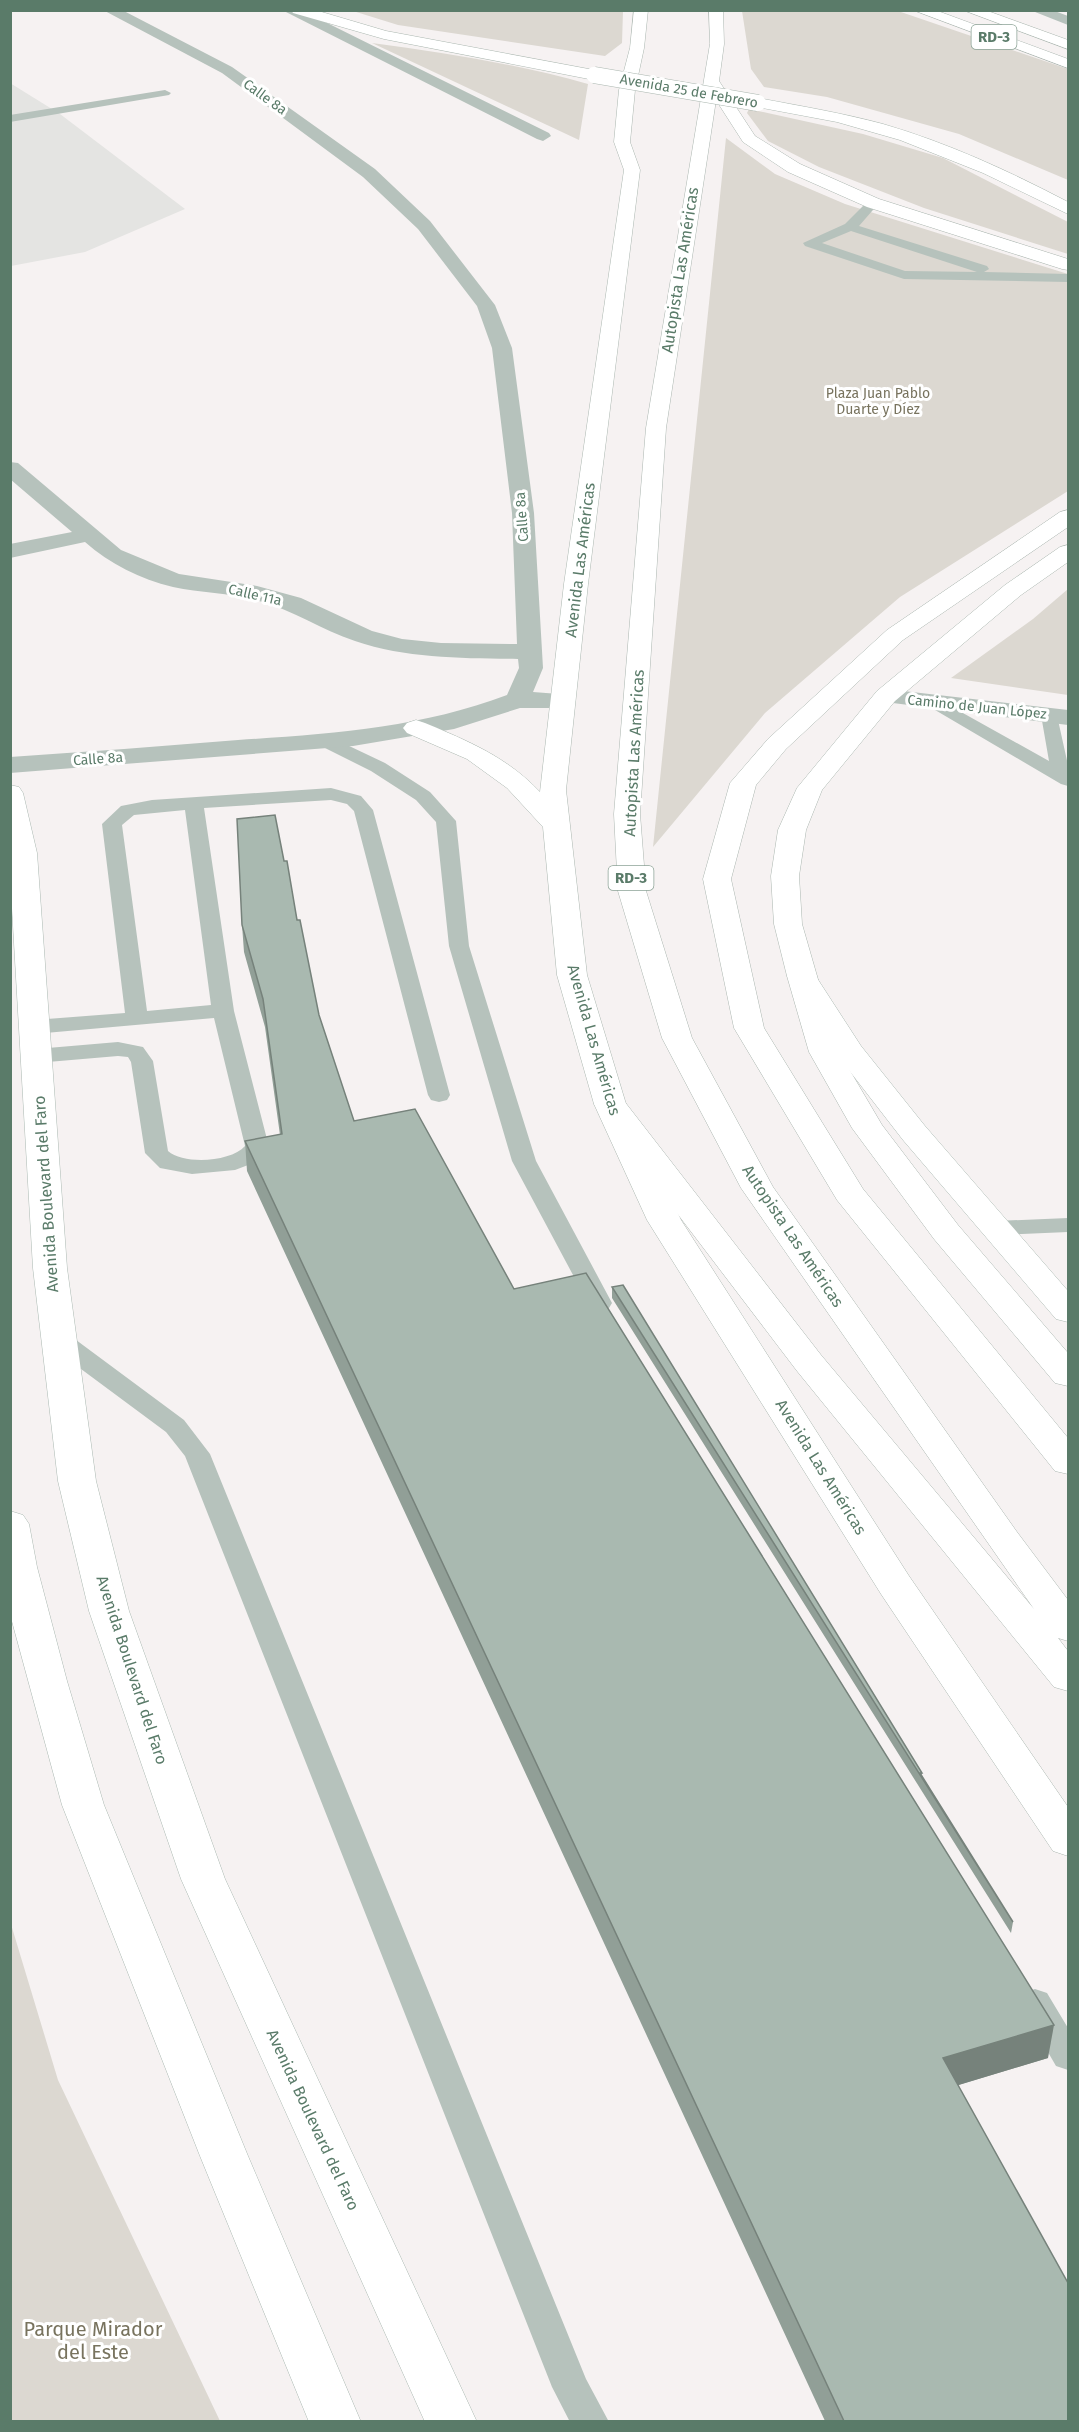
<svg xmlns="http://www.w3.org/2000/svg" width="1079" height="2432" viewBox="0 0 1079 2432" font-family="'Fira Sans',sans-serif">
	<style>
		.built { fill: #e4e4e2 }
		.green { fill: #dcd8d1 }
		.lines { fill: none; stroke-linecap: round; stroke-linejoin: round }
		.secondary-casing { stroke: #abb9b2; stroke-width: 1 }
		.primary-casing { stroke: #abb7b0; stroke-width: 1 }
		.highway-casing { stroke: #abb6b0; stroke-width: 1 }
		.lane { fill: #b6c2bc; fill-rule: evenodd }
		.street { fill: #b6c2bc; fill-rule: evenodd }
		.secondary { fill: #fff; fill-rule: evenodd }
		.primary { fill: #fff; fill-rule: evenodd }
		.highway { fill: #fff; fill-rule: evenodd }
		.primary-bridge-casing { stroke: #abb7b0; stroke-width: 17; stroke-linecap: butt }
		.primary-bridge { stroke: #fff; stroke-width: 16 }
		.wall { fill: #919f97 }
		.shaded-wall { fill: #76827b }
		.building { fill: #a9b9b0; stroke: #76827b; stroke-width: 1.5 }
		.labels { text-anchor: middle; dominant-baseline: central; stroke-width: 6; stroke-linejoin: round; paint-order: stroke }
		.far-street-label { font-size: 14px; fill: #5a7b69; stroke: #fff }
		.far-park-label { font-size: 14px; fill: #78735e; stroke: #fff }
		.shield { fill: #fff; stroke: #8ca396; stroke-width: 1.5 }
		.shield-label { font-size: 15px; font-weight: bold; fill: #5a7b69 }
		.street-label { font-size: 16px; fill: #5a7b69; stroke: #fff }
		.near-park-label { font-size: 20px; fill: #78735e; stroke: #fff }
	</style>
	<rect width="100%" height="100%" fill="#f6f2f2"/>
	<path class="built" d="M10,83L60,114L185,209L85,252L11,266Z"/>
	<path class="green" d="M353,11H623L622,43L605,56L398,25Z
		M742,11H898L1068,69V180L959,134L827,97L764,87L751,69Z
		M372,43C445,53 518,64 588,84L579,140Z
		M749,109L863,134L943,158L1068,222V254L924,208L819,167L768,141L747,113Z
		M726,138L775,174L845,204L1068,274V491L900,597L765,713L653,847Z
		M1068,589V695L951,678L1033,619Z
		M10,1921L58,2080L220,2421H11Z"/>
	<g class="lines">
		<defs>
			<path id="secondary" d="M10,785L19,787L23,793L37,853L67,1268L96,1481L129,1611L225,1879L477,2422H425L181,1879L89,1611L58,1481L33,1268L10,874Z
				M805,972L815,975L861,1046L925,1126L1068,1291V1322L1056,1319L903,1140L838,1056L790,981L795,975Z
				M10,1511L23,1515L29,1524L37,1567L67,1681L104,1805L248,2156L361,2422H309L200,2156L62,1805L10,1614Z"/>
			<path id="primary" d="M291,10H315L386,31L594,70L602,75L594,80L384,39L293,13Z
				M634,10H648L644,48L635,90L630,142L640,170L588,584L566,790L587,975L626,1104L681,1220L909,1576L1068,1807V1856L1053,1851L881,1594L647,1220L594,1104L557,975L543,827L507,788L467,759L407,733L403,728L407,723L416,720L425,723C468,741 507,757 540,792L564,584L624,170L614,142L619,90L630,48Z
				M963,10H985L1068,40V49Z
				M758,98C800,106 842,113 883,124C948,143 1009,171 1068,202V214L983,173L900,140L837,122L752,106L750,103Z
				M1068,545V562L1021,595L895,701L822,790L806,830L799,876L802,924L817,976L812,982L802,985L792,982L787,976L774,924L771,876L778,830L797,788L877,691L1005,585L1060,547Z"/>
			<path id="highway" d="M709,10H723L724,44L719,81L755,136L800,164L879,199L1068,259V270L1062,269L867,207L788,172L743,142L716,100L666,428L640,814L646,891L692,1038L773,1187L1017,1532L1068,1600V1641L1058,1638L1068,1651V1691L1054,1687L797,1371L594,1104L599,1097L610,1095L621,1097L821,1355L1034,1609L741,1188L662,1038L618,891L614,814L646,428L710,44Z
				M913,10H935L1068,59V68Z
				M1068,510V527L903,640L786,749L756,785L731,879L764,1028L863,1189L1068,1438V1474L1055,1471L837,1200L734,1028L703,879L730,783L768,739L887,630L1060,512Z
				M802,967L812,970L817,976L839,1052L882,1125L958,1225L1068,1353V1386L1055,1383L934,1239L852,1128L809,1052L787,976L792,970Z"/>
		</defs>
		<use href="#secondary" class="secondary-casing"/>
		<use href="#primary" class="primary-casing"/>
		<use href="#highway" class="highway-casing"/>
		<path class="lane" d="M165,90L171,93L169,95L10,122V115Z
			M873,199L879,203L859,226L987,266L989,269L984,272L1068,274V282L904,279L805,246L803,243L845,224L869,200ZM851,231L977,272H979L905,271L822,243Z
			M936,698L1049,761L1041,715L1044,711H1056L1068,765V786L1061,784L930,707L927,703L930,699Z
			M326,735L385,763L430,792L456,821L469,946L536,1161L612,1303L609,1308L600,1311L591,1308L588,1303L512,1161L449,946L436,822L416,800L371,771L319,745L317,741L319,737Z
			M331,788L361,796L373,810L450,1095L447,1100L439,1102L431,1100L428,1095L354,811L347,804L331,800L204,808L234,1011L269,1147L256,1162L235,1170L192,1174L160,1168L145,1153L131,1062L128,1057L118,1056L36,1063L28,1061L25,1056L28,1051L36,1049L118,1042L143,1047L153,1061L168,1151C184,1165 231,1162 245,1146L214,1018L34,1034L26,1032L23,1027L26,1022L34,1020L125,1013L102,824L121,806L152,800ZM185,810L211,1005L147,1011L122,825L134,815Z
			M1068,1218V1232L995,1235L986,1233L983,1228L986,1223L995,1221Z
			M59,1332L68,1334L184,1420L210,1454L586,2379L609,2422H570L552,2387L185,1456L166,1432L50,1346L46,1340L50,1334Z
			M1035,1989L1047,1993L1068,2028V2070L1056,2066L1019,2002L1023,1993Z"/>
		<path class="street" d="M103,10H122L232,67L375,169L430,221L495,305L512,348L534,513L543,668L533,692L572,695L576,700L572,705L563,708H520L454,729L353,746L10,773V757C86,752 162,746 238,740C329,734 420,728 507,695L519,668L518,659C463,658 408,659 355,641C322,630 293,610 259,601C231,593 201,593 173,587C140,579 110,564 85,542L10,558V544L72,532L10,479V462L18,463L121,550L179,574L257,586L301,598L372,631L402,639L441,643L517,644L512,513L492,348L477,306L418,229L363,177L222,73Z
			M282,10H301L549,133L551,136L543,141L537,139Z
			M1030,10H1052L1068,16V25Z
			M886,689L1068,710V725L877,701L874,696L877,691Z"/>
		<use href="#secondary" class="secondary"/>
		<use href="#primary" class="primary"/>
		<use href="#highway" class="highway"/>
		<defs>
			<path id="primary-bridge" d="M594,75L758,103"/>
		</defs>
		<use href="#primary-bridge" class="primary-bridge-casing"/>
		<use href="#primary-bridge" class="primary-bridge"/>
	</g>
	<path class="wall" d="M284,861L319,1015L354,1121L514,1289L1048,2058L958,2085L1068,2421H825L247,1171L245,1141L280,1135L265,1027L244,952L242,925Z
		M612,1287L922,1773L921,1776L1013,1922L1011,1933L612,1298Z"/>
	<path class="shaded-wall" d="M1054,2025L1048,2058L939,2091L943,2058Z"/>
	<path class="building" d="M275,815L284,861H287L297,920H300L319,1015L354,1121L415,1109L514,1289L586,1273L1054,2025L943,2058L1068,2283V2421H844L245,1141L282,1134L263,999L242,925L237,819Z
		M623,1285L922,1773H920L1013,1922L612,1287Z"/>
	<g class="labels">
		<g class="far-street-label">
			<text transform="translate(689 91) rotate(10)">Avenida 25 de Febrero</text>
			<text transform="translate(265 97) rotate(36)">Calle 8a</text>
			<text transform="translate(522 517) rotate(-94)">Calle 8a</text>
			<text transform="translate(255 595) rotate(13)">Calle 11a</text>
			<text transform="translate(977 707) rotate(6)">Camino de Juan López</text>
			<text transform="translate(98 759) rotate(-4)">Calle 8a</text>
		</g>
		<g class="far-park-label">
			<text x="878" y="393">Plaza Juan Pablo<tspan x="878" dy="16">Duarte y Díez</tspan></text>
		</g>
		<g class="shield">
			<rect x="971.5" y="25" width="45" height="24" rx="4.5"/>
			<rect x="608.5" y="866" width="45" height="24" rx="4.5"/>
		</g>
		<g class="shield-label">
			<text x="994" y="37">RD-3</text>
			<text x="631" y="878">RD-3</text>
		</g>
		<g class="street-label">
			<text transform="translate(680 270) rotate(-81)">Autopista Las Américas</text>
			<text transform="translate(580 560) rotate(-83)">Avenida Las Américas</text>
			<text transform="translate(634 753) rotate(-87)">Autopista Las Américas</text>
			<text transform="translate(594 1040) rotate(74)">Avenida Las Américas</text>
			<text transform="translate(46 1194) rotate(-94)">Avenida Boulevard del Faro</text>
			<text transform="translate(793 1236) rotate(56)">Autopista Las Américas</text>
			<text transform="translate(821 1467) rotate(58)">Avenida Las Américas</text>
			<text transform="translate(132 1670) rotate(72)">Avenida Boulevard del Faro</text>
			<text transform="translate(313 2120) rotate(65)">Avenida Boulevard del Faro</text>
		</g>
		<g class="near-park-label">
			<text x="93" y="2329">Parque Mirador<tspan x="93" dy="23">del Este</tspan></text>
		</g>
	</g>
	<rect width="1079" height="2432" fill="none" stroke="#5a7b69" stroke-width="24"/>
</svg>
